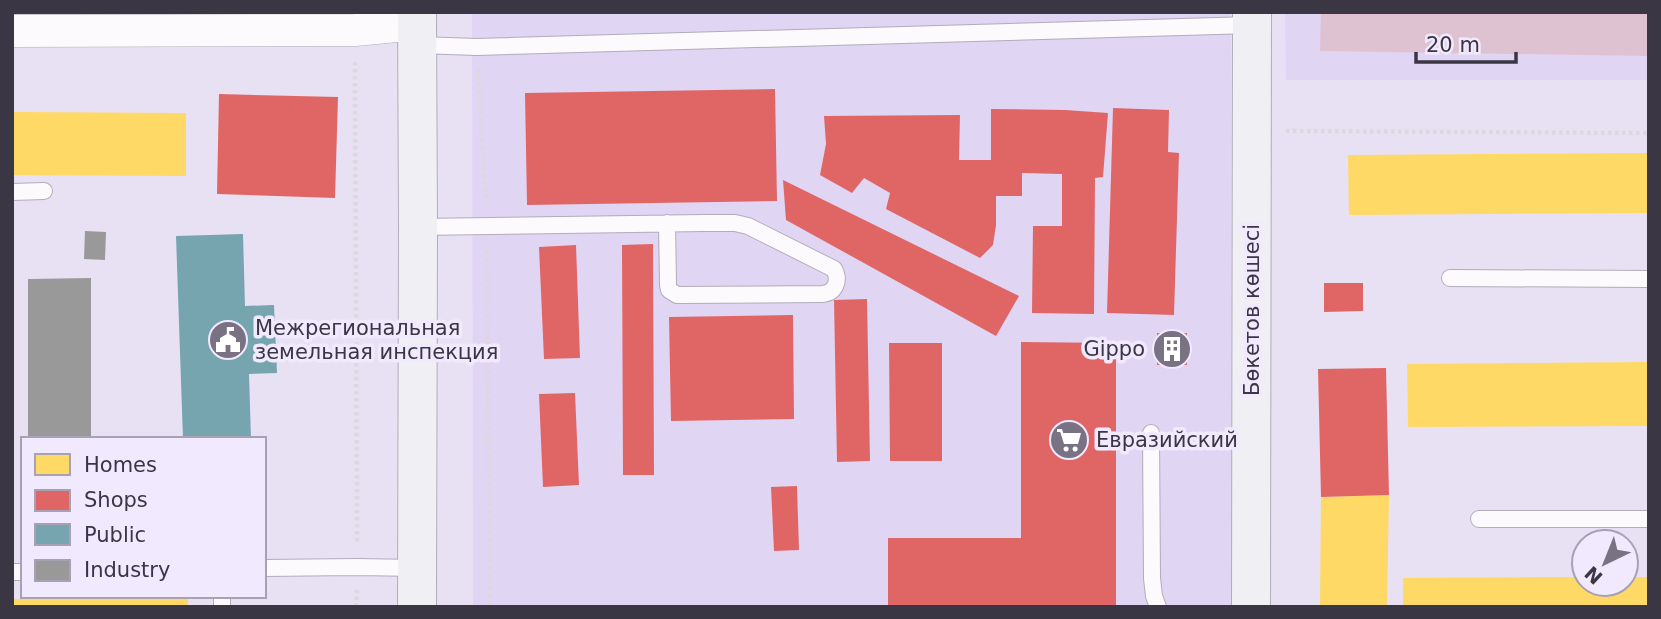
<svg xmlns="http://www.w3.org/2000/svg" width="1661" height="619" viewBox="0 0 1661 619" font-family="'DejaVu Sans',sans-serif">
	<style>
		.built { fill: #e1d5f4 }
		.green { fill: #dfc2d2 }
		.homes { fill: #ffd966 }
		.shops { fill: #e06666 }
		.public { fill: #76a5af }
		.industry { fill: #999 }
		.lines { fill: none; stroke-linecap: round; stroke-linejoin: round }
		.service-casing { stroke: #b2acbb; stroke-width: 18 }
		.minor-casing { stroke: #b2acbb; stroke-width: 33 }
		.secondary-casing { stroke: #b2acbb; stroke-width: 40 }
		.path { stroke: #dbd9df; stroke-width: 4.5; stroke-dasharray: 3.5 3.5; stroke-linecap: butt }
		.service { stroke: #fcfafd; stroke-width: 16 }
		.minor { stroke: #fcfafd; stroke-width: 32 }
		.secondary { stroke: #f0eff4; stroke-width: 38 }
		.labels { text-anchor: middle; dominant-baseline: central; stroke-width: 7; stroke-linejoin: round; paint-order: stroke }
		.street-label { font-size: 21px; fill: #3b3644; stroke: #f1e9fe }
		.poi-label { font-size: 21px; fill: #3b3644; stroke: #f1e9fe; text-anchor: start }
	</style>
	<rect width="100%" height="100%" fill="#e8e1f4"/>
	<path class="built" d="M472,12H1231L1232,607H473Z
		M1285,12H1649V80H1286Z"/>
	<path class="green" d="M1321,12H1649V56L1320,51Z"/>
	<path class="homes" d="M12,112L186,113V176L12,175Z
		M1649,153V213L1349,215L1348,155Z
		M1649,362V426L1408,427L1407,364Z
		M1389,495L1387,607H1320L1321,497Z
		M1584,577V584H1626V577H1649V607H1403V578Z
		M188,597V607H12V599Z"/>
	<path class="shops" d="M775,89L777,201L527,205L525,93Z
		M219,94L338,97L335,198L217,194Z
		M1113,108L1169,110L1168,152L1179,153L1174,315L1107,313Z
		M991,109L1065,110L1108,113L1103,177L1095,178L1094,314L1032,313L1033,226H1062V174L1022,173V196H996V225L993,245L980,258L886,209L890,193L864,178L852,193L820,175L826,144L824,116L960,115L959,160H991Z
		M783,180L1019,296L996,336L786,220Z
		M653,244L654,475H623L622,245Z
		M576,245L580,358L544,359L539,247Z
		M1324,283H1363V311L1324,312Z
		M867,299L870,461L837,462L834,300Z
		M793,315L794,419L671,421L669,317Z
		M1157,333H1187V365H1157Z
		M1021,342L1116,343V607H888V538H1021Z
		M889,343H942V461H890Z
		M1386,368L1389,495L1321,497L1318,369Z
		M575,393L579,485L543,487L539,394Z
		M797,486L799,550L774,551L771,487Z"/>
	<path class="public" d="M243,234L245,306L274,305L277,373L249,374L251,439H183L176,236Z"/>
	<path class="industry" d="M85,231L106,232L105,260L84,259Z
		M91,278V439H28V279Z"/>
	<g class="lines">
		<defs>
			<path id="service" d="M418,45L477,47L1252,25
				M12,192L44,191
				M418,227L704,223H735L748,226L834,269C840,280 836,293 822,294L677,295L669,290L668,285L667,223
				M1450,278L1649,279
				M1151,433L1152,578L1154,596L1158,607
				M1479,519H1649
				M264,568L357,567L417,568
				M12,572H23
				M222,596V607"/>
			<path id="minor" d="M12,31L355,30L417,24"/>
			<path id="secondary" d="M417,607L418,227L417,12
				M1251,607L1252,12"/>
		</defs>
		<use href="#service" class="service-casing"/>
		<use href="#minor" class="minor-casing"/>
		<use href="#secondary" class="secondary-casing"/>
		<path class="path" d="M355,62L357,543
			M478,69L486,203
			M1286,131L1649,133
			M487,251L490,607
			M356,607L357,590"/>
		<use href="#service" class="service"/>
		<use href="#minor" class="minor"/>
		<use href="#secondary" class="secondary"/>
	</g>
	<defs>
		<symbol id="civic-disc" viewBox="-11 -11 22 22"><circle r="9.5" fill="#787282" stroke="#f1e9fe"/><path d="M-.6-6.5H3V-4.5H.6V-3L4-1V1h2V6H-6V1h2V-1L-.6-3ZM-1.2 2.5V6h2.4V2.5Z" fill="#fff"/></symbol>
		<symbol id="building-disc" viewBox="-11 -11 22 22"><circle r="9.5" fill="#787282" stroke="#f1e9fe"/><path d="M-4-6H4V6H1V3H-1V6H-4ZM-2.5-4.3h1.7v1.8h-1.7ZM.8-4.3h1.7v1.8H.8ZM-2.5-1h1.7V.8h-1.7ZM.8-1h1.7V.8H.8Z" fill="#fff"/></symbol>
		<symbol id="supermarket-disc" viewBox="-11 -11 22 22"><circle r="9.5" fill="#787282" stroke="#f1e9fe"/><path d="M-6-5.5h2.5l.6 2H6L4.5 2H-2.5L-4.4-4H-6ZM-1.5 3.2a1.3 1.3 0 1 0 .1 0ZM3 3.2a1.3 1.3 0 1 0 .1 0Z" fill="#fff"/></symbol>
	</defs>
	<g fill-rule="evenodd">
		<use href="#civic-disc" x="206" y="318" width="44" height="44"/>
		<use href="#building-disc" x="1150" y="327" width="44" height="44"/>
		<use href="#supermarket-disc" x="1047" y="418" width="44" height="44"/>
	</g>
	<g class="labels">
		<g class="street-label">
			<text transform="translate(1252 310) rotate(-90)">Бөкетов көшесі</text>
		</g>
		<g class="poi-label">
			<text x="255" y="328">Межрегиональная<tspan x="255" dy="24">земельная инспекция</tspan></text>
			<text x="1145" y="349" text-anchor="end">Gippo</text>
			<text x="1096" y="440">Евразийский</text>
		</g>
	</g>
	<rect width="1661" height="619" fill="none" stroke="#3b3644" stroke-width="28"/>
	<rect x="21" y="437" width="245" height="161" fill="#f1e9fe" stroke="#a8a1b4" stroke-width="2"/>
	<rect x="35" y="454" width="35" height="21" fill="#ffd966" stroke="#a8a1b4" stroke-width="2"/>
	<text x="84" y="472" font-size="21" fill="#3b3644">Homes</text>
	<rect x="35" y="490" width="35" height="21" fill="#e06666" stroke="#a8a1b4" stroke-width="2"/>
	<text x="84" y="507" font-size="21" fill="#3b3644">Shops</text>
	<rect x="35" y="524" width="35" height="21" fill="#76a5af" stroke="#a8a1b4" stroke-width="2"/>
	<text x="84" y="542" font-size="21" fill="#3b3644">Public</text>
	<rect x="35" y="560" width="35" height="21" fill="#999999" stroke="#a8a1b4" stroke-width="2"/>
	<text x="84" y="577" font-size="21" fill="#3b3644">Industry</text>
	<g transform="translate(1605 563) rotate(223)"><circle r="33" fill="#f1e9fe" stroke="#a8a1b4" stroke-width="2"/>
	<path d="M0-5L12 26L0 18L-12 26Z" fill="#787282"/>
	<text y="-10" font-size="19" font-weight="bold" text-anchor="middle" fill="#3b3644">N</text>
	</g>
	<path d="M1416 52v10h100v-10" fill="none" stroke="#3b3644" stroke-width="3.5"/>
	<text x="1426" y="52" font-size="21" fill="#3b3644" stroke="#f1e9fe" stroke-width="5" paint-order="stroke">20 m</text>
</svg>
